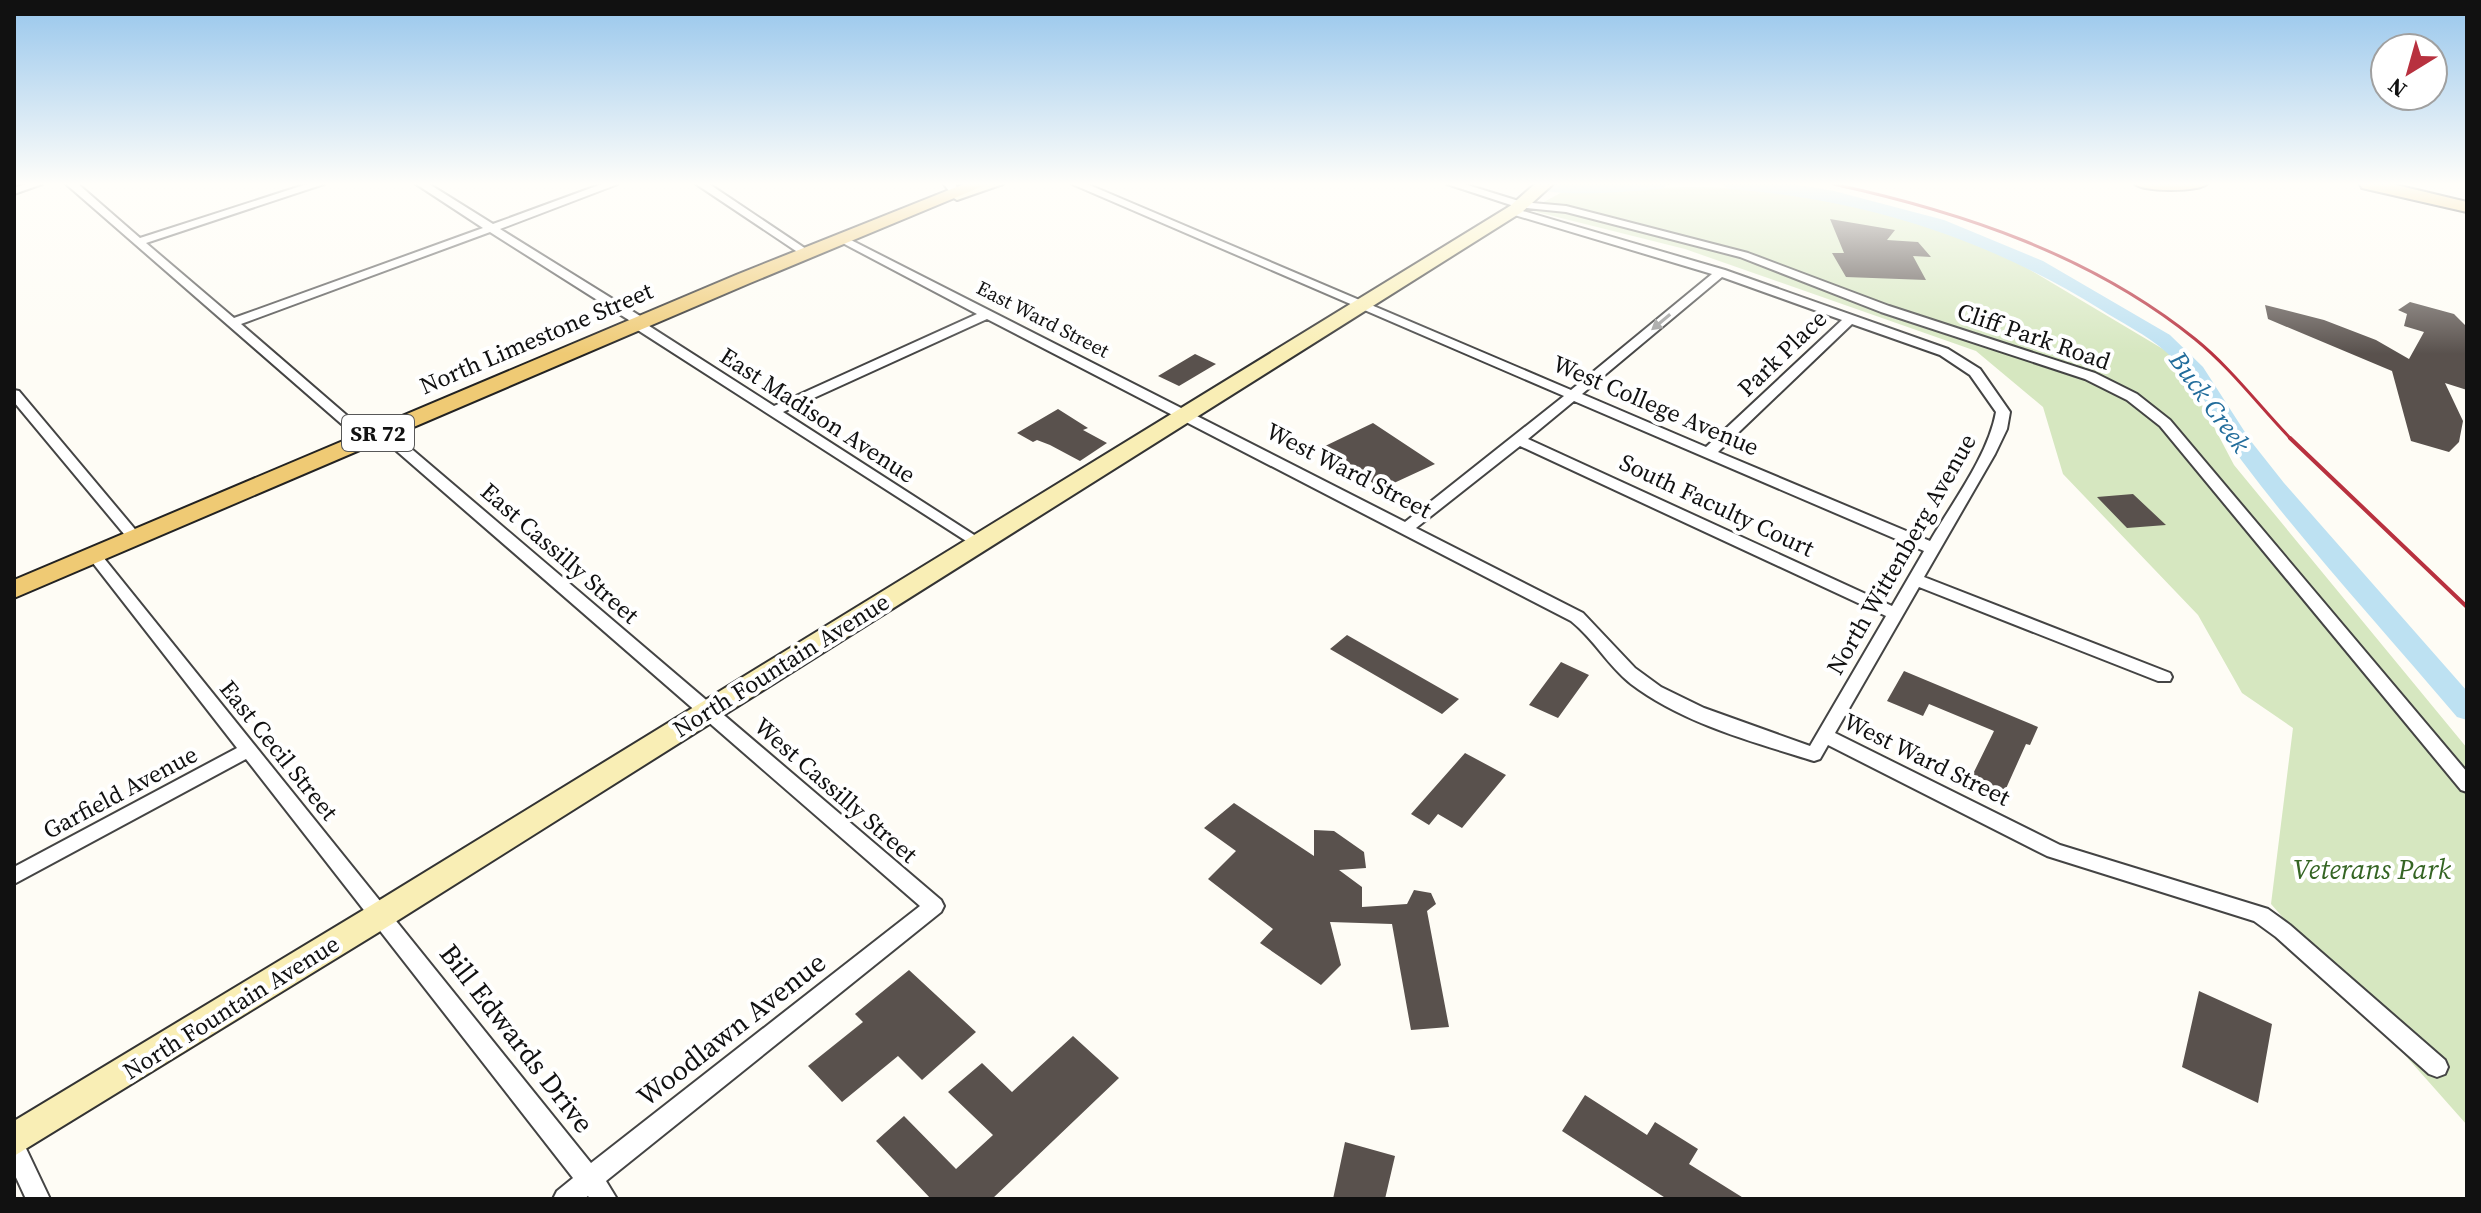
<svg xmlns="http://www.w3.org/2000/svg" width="2481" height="1213" viewBox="0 0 2481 1213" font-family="'Source Serif 4',serif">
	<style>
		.green { fill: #d6e7c0 }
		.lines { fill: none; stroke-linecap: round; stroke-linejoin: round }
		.river { fill: #bde1f2; fill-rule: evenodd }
		.building { fill: #59514d }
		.street-casing { stroke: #444; stroke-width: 4 }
		.secondary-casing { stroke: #333; stroke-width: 4 }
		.primary-casing { stroke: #222; stroke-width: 4 }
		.street { fill: #fff; fill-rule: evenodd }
		.secondary { fill: #f9eeb5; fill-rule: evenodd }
		.primary { fill: #efca74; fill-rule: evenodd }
		.rail-far1 { stroke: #b8313f; stroke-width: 3 }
		.rail { stroke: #b8313f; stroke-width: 4 }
		.oneway { fill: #a0a0a0 }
		.labels { text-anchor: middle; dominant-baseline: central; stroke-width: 8; stroke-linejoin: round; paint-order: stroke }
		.far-street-label { font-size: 20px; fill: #111; stroke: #fff }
		.shield { fill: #fff; stroke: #585858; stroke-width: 2 }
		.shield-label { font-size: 22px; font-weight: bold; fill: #111 }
		.street-label { font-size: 24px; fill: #111; stroke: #fff }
		.water-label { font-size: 26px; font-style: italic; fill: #216c9b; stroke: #fff }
		.near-park-label { font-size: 28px; font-style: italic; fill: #356524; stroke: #fff }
		.near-street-label { font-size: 28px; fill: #111; stroke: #fff }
	</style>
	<rect width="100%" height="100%" fill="#fefcf5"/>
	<path class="green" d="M1690,187L1747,188L1832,200L1924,224L2015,261L2168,352L2204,408L2234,465L2467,748V1125L2271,904L2293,728L2242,693L2198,615L2063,474L2043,407L1976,351L1685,249L1529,210L1566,190Z"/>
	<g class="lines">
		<path class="river" d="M1526,184H1669L1661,189C1634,191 1544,200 1526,184Z
			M1721,184H1793L1834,191L1944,220L2043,261L2170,335L2203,367L2250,440L2284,483L2467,691V720L2457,717C2385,632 2309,550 2242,461C2216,426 2200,382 2166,352C2147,335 2122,323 2100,309C1986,238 1863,199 1729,189Z"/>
	</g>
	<path class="building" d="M1830,219L1895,230L1887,240L1918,242L1931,257L1913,256L1926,280L1846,277L1832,253H1844Z
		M2410,302L2454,314L2467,327V390L2445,383L2463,421L2459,442L2449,452L2411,441L2392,371L2268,319L2265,305L2324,320L2376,340L2409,359L2424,332L2404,326L2407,314L2398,310Z
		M1195,354L1216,364L1179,386L1158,376Z
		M1058,409L1088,428L1083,430L1107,443L1080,461L1050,445L1037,440L1033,442L1017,433Z
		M1373,423L1435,464L1381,489L1323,447Z
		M2133,494L2166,525L2127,528L2097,497Z
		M1347,635L1459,699L1442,714L1330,649Z
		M1561,662L1589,675L1558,718L1529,705Z
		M1904,671L2038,727L2030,745L2026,744L2004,793L1971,778L1994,731L1929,704L1923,716L1887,701Z
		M1465,753L1506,775L1462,828L1438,814L1429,825L1411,814Z
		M1234,803L1314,856V830L1334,831L1364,852L1366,868L1339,870L1362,887V907L1407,904L1414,890L1431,893L1436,904L1427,911L1449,1027L1411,1030L1392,924L1330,922L1341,965L1321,985L1260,943L1273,929L1208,879L1236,851L1204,828Z
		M909,970L976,1032L922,1080L898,1056L842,1102L808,1066L863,1022L855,1014Z
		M2199,991L2272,1024L2258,1103L2182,1067Z
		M1073,1036L1119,1078L992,1199H931L876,1141L904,1116L956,1169L993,1135L948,1092L982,1063L1012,1092Z
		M1585,1095L1647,1135L1655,1122L1698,1149L1689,1164L1745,1199H1667L1562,1131Z
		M1345,1142L1395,1156L1385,1199H1333Z"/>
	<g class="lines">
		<defs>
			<path id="street" d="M25,184H42L14,194V188Z
				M66,184H78L140,238L307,184H324L146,243L234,318L483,228L416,184H429L493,224L602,184H618L500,229L645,319L646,324L774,406L977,314L835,239L845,237L1405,522L1564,396L1072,184H1087L1571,390L1712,274L1508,213V209H1516L1725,270L1948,349L1980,369L2010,412L2007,429L1995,454L1924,577L2170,673L2172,677L2170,681H2158L1919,587L1835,733L2060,845L2268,909L2290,925L2445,1060L2448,1067L2445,1074L2437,1077L2429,1074L2276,937L2254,921L2047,856L1828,745L1820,759L1814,761C1753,742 1682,723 1631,684C1608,666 1594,639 1571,621L987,319L783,412L982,540L985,543L977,548L633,327L632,322L490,232L241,324L373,438L371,441H361ZM1722,277L1842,320L1706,447L1582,394ZM1852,324L1940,355L1970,375L1996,412C1988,456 1952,503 1930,541L1718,452ZM1574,401L1924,551L1892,606L1528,439ZM1520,446L1886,616L1810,746L1704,708L1661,687L1635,668L1583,613L1416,528Z
				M696,184H709L812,253L802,255Z
				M944,184H955L962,195L953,197Z
				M1447,184H1464L1522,202L1566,206L1748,253L1889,306L2095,373L2137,394L2170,420L2467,772V792L2461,790L2160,426L2127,400L2085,379L1881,312L1740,257L1566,212L1517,207Z
				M14,390L19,391L139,534L142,537L139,540H129L14,402Z
				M382,427L387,428L941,900L944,906L941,912L606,1181L617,1199H590L588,1196L584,1199H553L557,1191L573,1178L246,759L14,884V867L237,748L89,558L86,555L89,552H99L591,1163L920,906L377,434L375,431Z
				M14,1137L22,1140L50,1199H26L14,1173Z"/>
			<path id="secondary" d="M976,184H1003L957,200L949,195Z
				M1535,184H1553L1522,212L392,924L14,1156V1121L370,906L1510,206Z"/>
			<path id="primary" d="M964,184H988L750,283L14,598V580L736,275Z
				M2135,184H2207C2197,192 2145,192 2135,184Z
				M2360,184H2392L2467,202V212L2362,188Z"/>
		</defs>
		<use href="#street" class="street-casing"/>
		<use href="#secondary" class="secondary-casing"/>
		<use href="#primary" class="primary-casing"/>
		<use href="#street" class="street"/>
		<use href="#secondary" class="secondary"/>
		<use href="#primary" class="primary"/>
		<path class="rail-far1" d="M1833,184C1962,212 2091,255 2195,339C2231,368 2260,407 2292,440"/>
		<path class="rail" d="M2290,438L2467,607"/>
	</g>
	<defs><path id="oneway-solid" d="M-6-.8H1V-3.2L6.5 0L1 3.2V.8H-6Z" transform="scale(2)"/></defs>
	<use class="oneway" href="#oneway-solid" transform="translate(1661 322) rotate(140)"/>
	<linearGradient id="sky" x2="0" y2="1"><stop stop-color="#97c6ec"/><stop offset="0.52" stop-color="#fffefa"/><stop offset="1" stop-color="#fffefa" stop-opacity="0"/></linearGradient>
	<rect width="2481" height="354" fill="url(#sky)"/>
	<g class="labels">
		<g class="far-street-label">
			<text transform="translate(1043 319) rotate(27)">East Ward Street</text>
		</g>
		<rect class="shield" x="342" y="415" width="72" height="36" rx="6"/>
		<g class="shield-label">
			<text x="378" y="433">SR 72</text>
		</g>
		<g class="street-label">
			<text transform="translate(2034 336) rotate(19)">Cliff Park Road</text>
			<text transform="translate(536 338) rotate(-23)">North Limestone Street</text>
			<text transform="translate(1782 353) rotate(-44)">Park Place</text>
			<text transform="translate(1656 405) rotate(23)">West College Avenue</text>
			<text transform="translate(818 415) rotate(33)">East Madison Avenue</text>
			<text transform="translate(1349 470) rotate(27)">West Ward Street</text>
			<text transform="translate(1717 505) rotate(25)">South Faculty Court</text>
			<text transform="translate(560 553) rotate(41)">East Cassilly Street</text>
			<text transform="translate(1901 554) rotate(-60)">North Wittenberg Avenue</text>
			<text transform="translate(781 665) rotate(-32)">North Fountain Avenue</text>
			<text transform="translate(279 750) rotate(51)">East Cecil Street</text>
			<text transform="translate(1927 759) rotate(26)">West Ward Street</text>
			<text transform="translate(836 790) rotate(41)">West Cassilly Street</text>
			<text transform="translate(120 792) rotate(-28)">Garfield Avenue</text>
			<text transform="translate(231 1007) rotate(-32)">North Fountain Avenue</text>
		</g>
		<g class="water-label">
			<text transform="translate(2210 402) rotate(54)">Buck Creek</text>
		</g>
		<g class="near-park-label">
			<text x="2372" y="869">Veterans Park</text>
		</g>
		<g class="near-street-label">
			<text transform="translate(731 1029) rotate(-38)">Woodlawn Avenue</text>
			<text transform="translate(517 1038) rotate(52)">Bill Edwards Drive</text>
		</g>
	</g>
	<rect width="2481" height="1213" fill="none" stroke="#111111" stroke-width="32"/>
	<g transform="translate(2409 72) rotate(217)"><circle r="38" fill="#ffffff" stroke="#a0a0a0" stroke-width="2"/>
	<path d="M0-6L14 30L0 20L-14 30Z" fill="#b8313f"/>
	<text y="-12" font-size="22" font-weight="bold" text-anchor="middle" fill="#111111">N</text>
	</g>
</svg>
